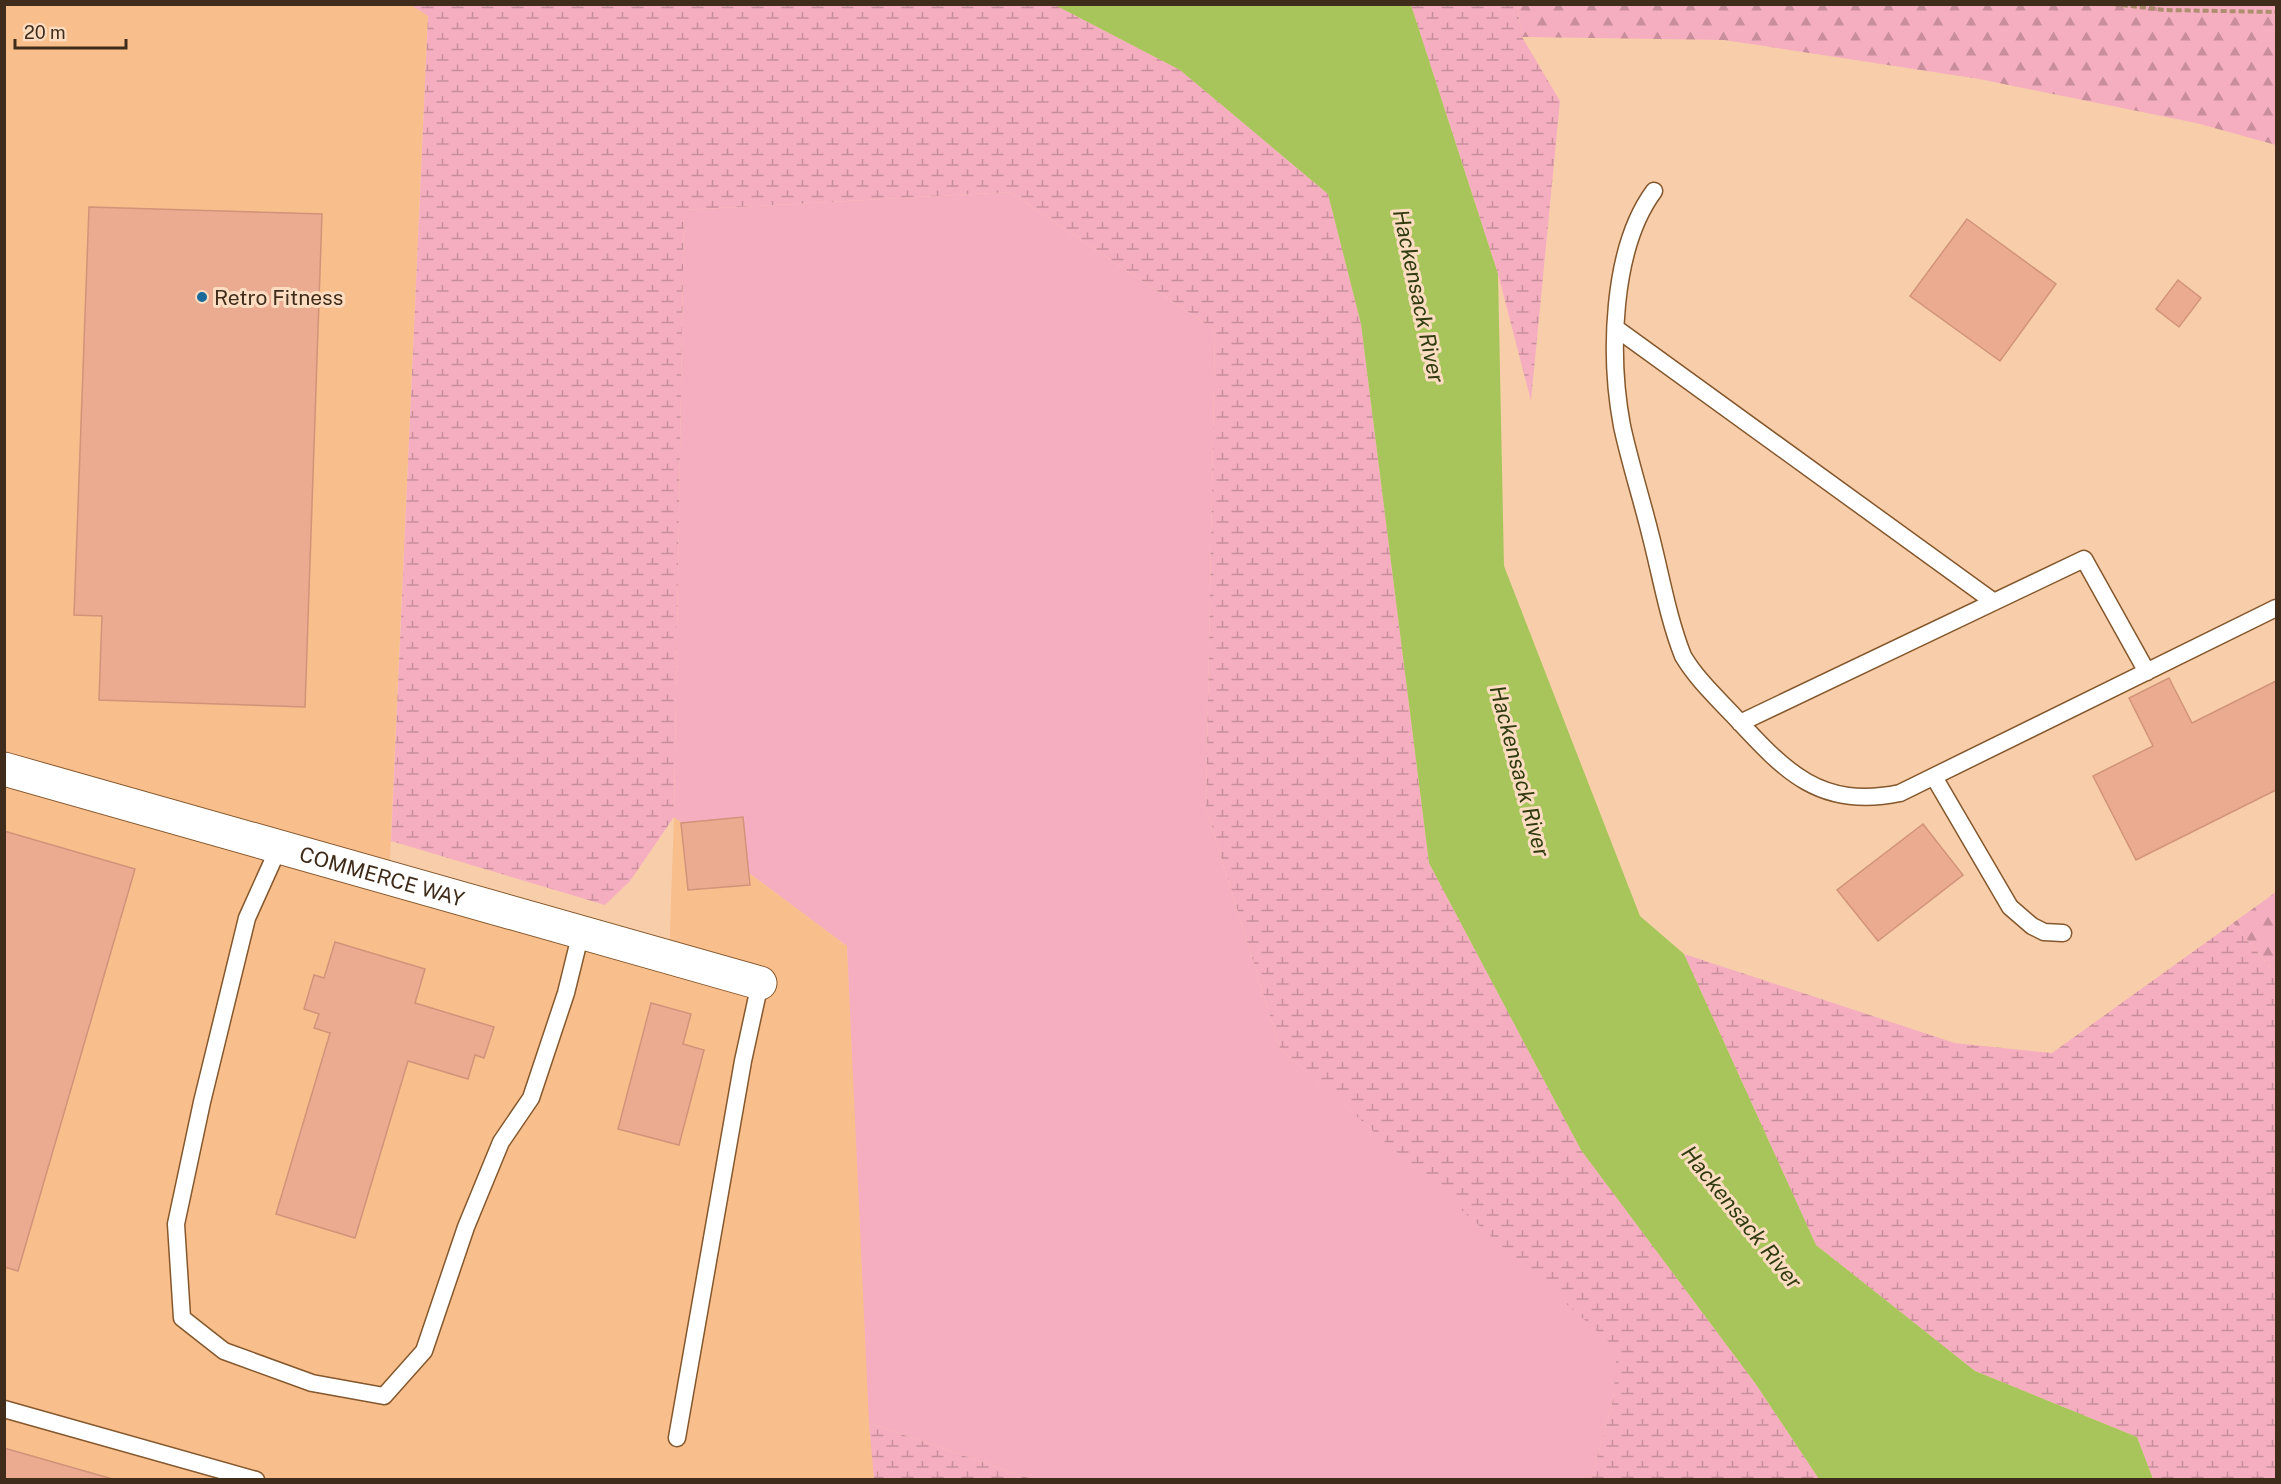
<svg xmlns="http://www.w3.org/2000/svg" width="2281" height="1484" viewBox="0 0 2281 1484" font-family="'Public Sans',sans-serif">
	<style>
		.built { fill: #f8be8c }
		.green { fill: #f5aec0 }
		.forest { fill: url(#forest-firs) }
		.wetland { fill: url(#wetland-marsh) }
		.water { fill: #a8c55c }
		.building { fill: #ebab91; stroke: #d1937a; stroke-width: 1.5 }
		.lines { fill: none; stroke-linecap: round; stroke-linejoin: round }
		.service-casing { stroke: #84572c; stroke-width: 19 }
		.minor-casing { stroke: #84572c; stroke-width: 35 }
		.path { stroke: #ae8d70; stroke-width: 4; stroke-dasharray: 6 3; stroke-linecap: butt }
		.service { stroke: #fff; stroke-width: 16 }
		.minor { stroke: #fff; stroke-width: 33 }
		.poi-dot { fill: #1a699b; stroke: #fdddc2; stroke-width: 2 }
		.labels { text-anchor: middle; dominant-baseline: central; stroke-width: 6; stroke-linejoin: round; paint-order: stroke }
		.poi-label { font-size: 21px; fill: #402c1a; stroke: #fdddc2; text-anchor: start }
		.street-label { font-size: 21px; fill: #402c1a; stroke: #fdddc2 }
		.water-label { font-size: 22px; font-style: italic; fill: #303b0f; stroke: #fdddc2 }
	</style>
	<defs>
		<pattern id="forest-firs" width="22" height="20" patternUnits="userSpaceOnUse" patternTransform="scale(1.5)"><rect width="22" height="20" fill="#f5aec0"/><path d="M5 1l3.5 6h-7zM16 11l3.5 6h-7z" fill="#c88e9b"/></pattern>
		<pattern id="wetland-marsh" width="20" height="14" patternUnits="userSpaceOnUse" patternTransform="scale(1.5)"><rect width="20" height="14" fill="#f5aec0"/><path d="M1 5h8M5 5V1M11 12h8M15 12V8" fill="none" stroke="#c88e9b"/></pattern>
	</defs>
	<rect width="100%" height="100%" fill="#f8ceaa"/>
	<path class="built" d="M5,5H411L428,15L389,879L669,957L674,817L847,946L874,1479L5,1480Z"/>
	<path class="green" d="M2147,5H2276V12L2164,10Z
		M1010,192L1215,330L1206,808L1280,1048L1618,1349L1613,1400L1591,1479H1032L869,1423L847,946L674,817L684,210Z"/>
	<path class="forest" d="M2147,4L2165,10L2276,12V145L2196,123L1979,79L1724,40L1522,37L1517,5Z
		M2276,892V974L2233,923Z"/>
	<path class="wetland" d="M411,5H1055L1180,70L1328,194L1361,324L1429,863L1581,1150L1755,1383L1819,1479H1591L1613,1400L1617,1349L1280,1048L1206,808L1215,330L1010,192L684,210L674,817L630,881L605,905L391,841L428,16Z
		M1411,5H1517L1522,37L1560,101L1531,401L1498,274Z
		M2233,923L2276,974V1479H2153L2137,1437L1975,1371L1816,1245L1684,954L1955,1043L2052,1053Z
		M869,1423L1032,1479H874Z"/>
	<path class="water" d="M1055,5H1411L1498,274L1504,566L1640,916L1684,954L1816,1245L1975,1371L2137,1437L2153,1479H1819L1755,1383L1581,1150L1429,863L1361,324L1328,194L1180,70Z"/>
	<path class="building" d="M89,207L322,214L305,707L99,700L102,616L74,615Z
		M1967,219L2056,284L2000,361L1910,296Z
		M2178,280L2201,298L2179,327L2156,309Z
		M2169,678L2192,723L2276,681V790L2136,860L2093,776L2153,746L2129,698Z
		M743,817L750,885L688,890L681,823Z
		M1923,824L1963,875L1878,941L1837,890Z
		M4,831L135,869L18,1271L4,1267Z
		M335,942L425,969L415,1003L494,1027L484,1058L475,1055L468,1079L408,1061L355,1238L276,1214L330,1033L314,1028L319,1014L304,1009L314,975L324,978Z
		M651,1003L691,1014L683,1044L704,1050L679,1145L618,1129Z
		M4,1448L116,1480H4Z"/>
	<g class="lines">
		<defs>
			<path id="service" d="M1654,191C1611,249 1609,357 1622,426C1630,463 1642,500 1651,537C1661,576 1668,618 1683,656C1696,678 1715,696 1733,715C1784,770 1819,810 1900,793L2276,608
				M1617,329L1994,602
				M1740,723L2084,559L2147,672
				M1934,777L2010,907L2032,926L2044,932L2063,933
				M279,847L247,918L202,1102L176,1224L182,1318L224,1351L312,1383L384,1396L424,1351L466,1227L501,1142L531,1098L566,993L581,932
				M4,1409L256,1480
				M677,1438L743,1061L760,983"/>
			<g id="minor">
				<path id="s1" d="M4,769L760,983"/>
			</g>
		</defs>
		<use href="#service" class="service-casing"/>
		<use href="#minor" class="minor-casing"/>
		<path class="path" d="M2113,4L2164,10L2276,12"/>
		<use href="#service" class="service"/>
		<use href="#minor" class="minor"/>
	</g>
	<circle class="poi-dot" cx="202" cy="297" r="6"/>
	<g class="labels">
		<g class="poi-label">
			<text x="214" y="297">Retro Fitness</text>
		</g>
		<g class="street-label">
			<text stroke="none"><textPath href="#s1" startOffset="393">COMMERCE WAY</textPath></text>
		</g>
		<g class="water-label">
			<text transform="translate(1419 296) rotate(78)">Hackensack River</text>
			<text transform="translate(1520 771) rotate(75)">Hackensack River</text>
			<text transform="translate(1742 1217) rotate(51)">Hackensack River</text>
		</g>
	</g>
	<rect width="2281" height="1484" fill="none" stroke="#402c1a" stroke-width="12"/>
	<path d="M15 39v9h111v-9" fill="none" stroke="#402c1a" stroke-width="3"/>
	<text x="24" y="39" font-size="18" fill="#402c1a" stroke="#fdddc2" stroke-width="4.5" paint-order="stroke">20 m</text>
</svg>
